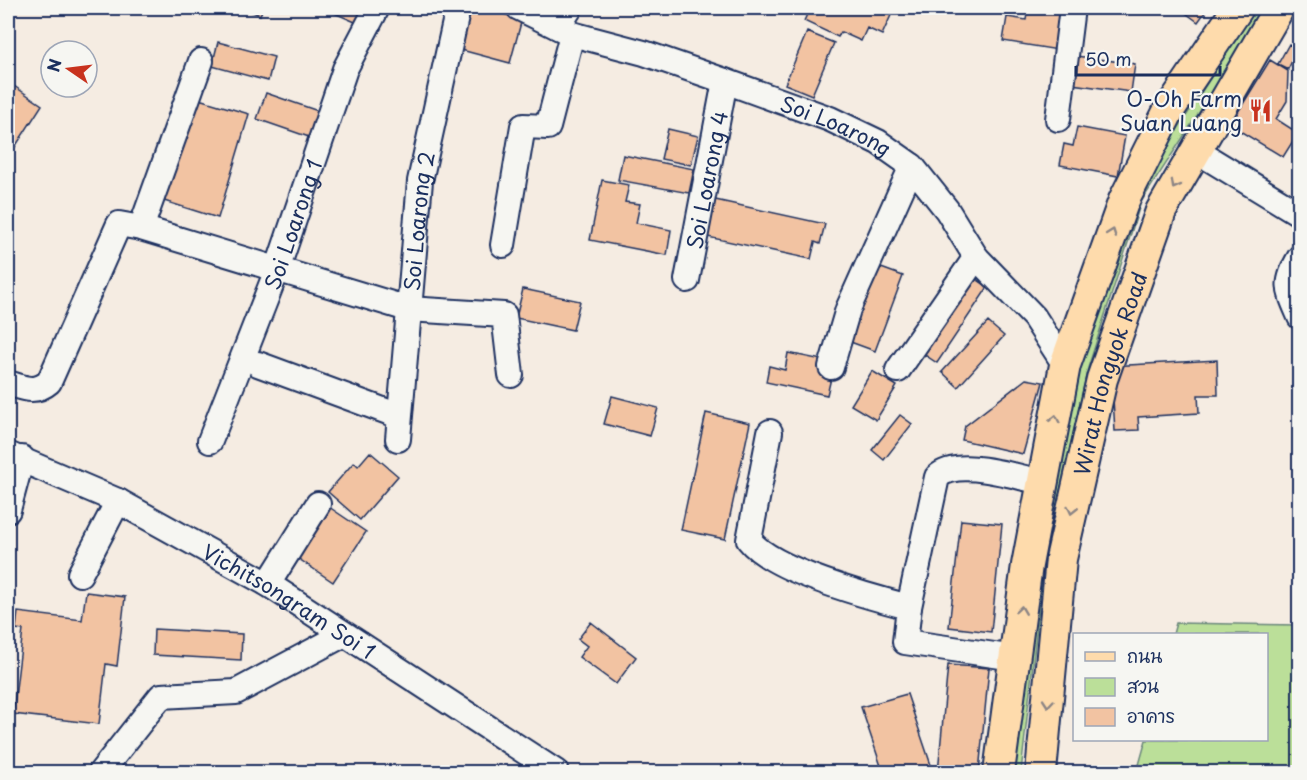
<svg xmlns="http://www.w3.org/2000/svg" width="1307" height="780" viewBox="0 0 1307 780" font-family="'Playpen Sans','Playpen Sans Thai',sans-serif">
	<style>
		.green { fill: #bbdf99; stroke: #6b877c; stroke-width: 1.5 }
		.building { fill: #f2c3a2; stroke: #1b2f5e; stroke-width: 1.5 }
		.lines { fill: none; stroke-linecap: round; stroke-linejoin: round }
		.minor-casing { stroke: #1b2f5e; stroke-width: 28 }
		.major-casing { stroke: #1b2f5e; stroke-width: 34 }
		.minor { stroke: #f6f6f2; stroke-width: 24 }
		.major { stroke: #fedbac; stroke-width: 30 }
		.oneway { stroke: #8c8585 }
		.labels { text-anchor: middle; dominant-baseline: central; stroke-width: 4.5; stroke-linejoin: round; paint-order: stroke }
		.poi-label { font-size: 21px; fill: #1b2f5e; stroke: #f6f6f2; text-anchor: end }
		.street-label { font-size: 21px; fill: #1b2f5e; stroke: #f6f6f2 }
	</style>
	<rect width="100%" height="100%" fill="#f5ece2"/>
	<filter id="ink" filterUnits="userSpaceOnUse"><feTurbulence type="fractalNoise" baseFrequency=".0167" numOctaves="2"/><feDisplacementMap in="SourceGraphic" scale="12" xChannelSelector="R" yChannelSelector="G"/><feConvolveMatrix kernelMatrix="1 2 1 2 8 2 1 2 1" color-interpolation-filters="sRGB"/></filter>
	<g filter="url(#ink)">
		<path class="green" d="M1255,8H1267L1141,202L1088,368L1044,562L1021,772H1012L1035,560L1080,365L1135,196Z
			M1176,623L1299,625V772H1137L1146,740H1266V634H1173Z"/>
		<path class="building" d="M243,8H263L260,15Z
			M323,8H370L362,25Z
			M461,8H480L522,19L510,63L450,47Z
			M810,8H881L892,13L882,35L867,28L861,41L841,32L838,37L804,21Z
			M1028,8L1065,11L1058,50L1003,41L1007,17L1026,20Z
			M1179,8H1208L1198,22Z
			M807,32L834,43L812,95L785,84Z
			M218,42L274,57L268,81L212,66Z
			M1289,44L1298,49L1288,69L1278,64Z
			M1076,56L1135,64L1131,92L1072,84Z
			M1270,60L1288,71L1287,101L1276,119L1298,133L1283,157L1230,125Z
			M8,82L42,105L8,158Z
			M266,93L318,111L309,137L257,119Z
			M192,97L249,114L218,218L161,200Z
			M1077,127L1125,136L1118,176L1060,165L1064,144L1073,146Z
			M668,129L698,136L691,165L661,159Z
			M623,155L694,169L689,193L618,180Z
			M602,180L629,185L625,202L640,204L636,223L671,230L667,255L590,240Z
			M711,199L825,224L820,244L815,242L811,259L703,236Z
			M873,265L903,276L875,351L845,340Z
			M967,273L988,287L937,363L916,349Z
			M523,289L580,301L573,330L516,318Z
			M988,322L1004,336L958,387L942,372Z
			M788,353L827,361L824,376L831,378L827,395L766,382L769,366L785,370Z
			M1217,360L1218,395H1198L1199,413L1138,417L1139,430L1115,431L1111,366Z
			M872,371L897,386L876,420L851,405Z
			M1026,379L1043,382L1023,454L962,440L965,426Z
			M612,396L658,408L650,436L604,424Z
			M706,413L750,423L725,539L681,530Z
			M900,415L912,424L884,460L872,450Z
			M370,452L398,476L360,520L328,492L354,462L358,466Z
			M329,507L366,532L333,582L296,557Z
			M961,520L1002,524L991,632L949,627Z
			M86,592L125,597L117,666L106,664L99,724L13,714L23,630L16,629L18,612L82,620Z
			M591,622L636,657L616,684L579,657L587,646L578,639Z
			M154,629L242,634L241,660L153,655Z
			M948,665L989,668L979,772H938Z
			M907,694L933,771L883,772L861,707Z"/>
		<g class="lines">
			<defs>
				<g id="minor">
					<path id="s1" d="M519,8L572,34L644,53L725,81L830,119L878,142L912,166L947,210L976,257L1034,317L1065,365"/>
					<path d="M558,27L570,8"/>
					<path d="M1058,119L1072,8"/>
					<path d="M1195,150L1300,214"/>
					<path d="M141,228L201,61"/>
					<path d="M503,245L523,126L548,127L572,34"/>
					<path d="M1300,257C1284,284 1288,289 1300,317"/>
					<path id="s2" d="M687,280L725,81"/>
					<path d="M258,364L399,416"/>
					<path d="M831,367L848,309L912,166"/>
					<path d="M898,370L976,257"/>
					<path d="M8,383C24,388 35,394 49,382L119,224L141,228L408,309L504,315L511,375"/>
					<path d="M770,432L749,540C772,570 870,597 909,607L905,642L1015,658"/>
					<path id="s3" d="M398,439L420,181L458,8"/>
					<path id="s4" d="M210,441L277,270L345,69L377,8"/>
					<path id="s5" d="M8,454L118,501L268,584L556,772"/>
					<path d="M8,510L22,458"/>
					<path d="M80,574L118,501"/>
					<path d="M268,584L318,504"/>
					<path d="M909,607L937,477C958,457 1015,477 1043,482"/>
					<path d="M101,772L161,696L236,692L343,635"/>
				</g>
				<g id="major">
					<path d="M999,772L1027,565L1065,365L1124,200L1169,110L1238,8"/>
					<path id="s6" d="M1041,772L1061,559L1102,379L1161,211L1279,8"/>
				</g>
			</defs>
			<use href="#minor" class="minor-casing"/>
			<use href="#major" class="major-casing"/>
			<use href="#minor" class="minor"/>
			<use href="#major" class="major"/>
		</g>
		<defs><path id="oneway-chevron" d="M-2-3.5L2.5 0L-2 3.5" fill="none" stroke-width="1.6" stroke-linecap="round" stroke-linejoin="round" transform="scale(1.5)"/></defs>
		<g class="oneway">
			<use href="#oneway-chevron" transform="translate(1175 185) rotate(119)"/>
			<use href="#oneway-chevron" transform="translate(1112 233) rotate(-70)"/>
			<use href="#oneway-chevron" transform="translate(1055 419) rotate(-79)"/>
			<use href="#oneway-chevron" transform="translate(1072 510) rotate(103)"/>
			<use href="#oneway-chevron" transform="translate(1021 610) rotate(-82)"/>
			<use href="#oneway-chevron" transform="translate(1048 703) rotate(95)"/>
		</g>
	</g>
	<defs>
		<symbol id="restaurant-bare" viewBox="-9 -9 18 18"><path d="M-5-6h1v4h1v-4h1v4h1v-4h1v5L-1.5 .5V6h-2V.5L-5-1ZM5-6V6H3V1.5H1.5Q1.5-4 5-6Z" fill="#c8321e" stroke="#f6f6f2" stroke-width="2.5" paint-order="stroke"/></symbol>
	</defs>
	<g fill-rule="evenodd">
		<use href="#restaurant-bare" x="1244" y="94" width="33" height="33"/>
	</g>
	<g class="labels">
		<g class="poi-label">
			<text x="1242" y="98">O-Oh Farm<tspan x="1242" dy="24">Suan Luang</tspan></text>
		</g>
		<g class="street-label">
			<text stroke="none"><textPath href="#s1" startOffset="339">Soi Loarong</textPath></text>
			<text stroke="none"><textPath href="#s2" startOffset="102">Soi Loarong 4</textPath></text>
			<text stroke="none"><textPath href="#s3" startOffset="219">Soi Loarong 2</textPath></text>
			<text stroke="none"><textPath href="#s4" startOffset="232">Soi Loarong 1</textPath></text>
			<text stroke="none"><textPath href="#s6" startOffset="406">Wirat Hongyok Road</textPath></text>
			<text stroke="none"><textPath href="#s5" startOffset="318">Vichitsongram Soi 1</textPath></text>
		</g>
	</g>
	<rect width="1307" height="780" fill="none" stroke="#f6f6f2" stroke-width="30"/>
	<rect x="15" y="15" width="1277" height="750" fill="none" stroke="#1b2f5e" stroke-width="2" filter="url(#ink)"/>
	<rect x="1073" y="633" width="195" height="108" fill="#f6f6f2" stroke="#9ea6b7" stroke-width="1.5"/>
	<rect x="1085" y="652" width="30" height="9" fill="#fedbac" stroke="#9ea6b7" stroke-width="1.5"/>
	<text x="1127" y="663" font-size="18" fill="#1b2f5e">ถนน</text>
	<rect x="1085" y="678" width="30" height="18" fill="#bbdf99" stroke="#9ea6b7" stroke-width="1.5"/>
	<text x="1127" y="693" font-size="18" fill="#1b2f5e">สวน</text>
	<rect x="1085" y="708" width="30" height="18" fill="#f2c3a2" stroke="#9ea6b7" stroke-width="1.5"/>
	<text x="1127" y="723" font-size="18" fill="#1b2f5e">อาคาร</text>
	<g transform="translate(69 69) rotate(284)"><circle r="28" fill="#f6f6f2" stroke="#9ea6b7" stroke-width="1.5"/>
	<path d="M0-4.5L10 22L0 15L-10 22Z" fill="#c8321e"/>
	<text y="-9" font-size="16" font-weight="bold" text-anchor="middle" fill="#1b2f5e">N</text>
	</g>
	<path d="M1076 66v9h144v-9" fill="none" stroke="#1b2f5e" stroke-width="3"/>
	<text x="1085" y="66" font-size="18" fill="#1b2f5e" stroke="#f6f6f2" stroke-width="4.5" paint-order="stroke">50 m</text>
</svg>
